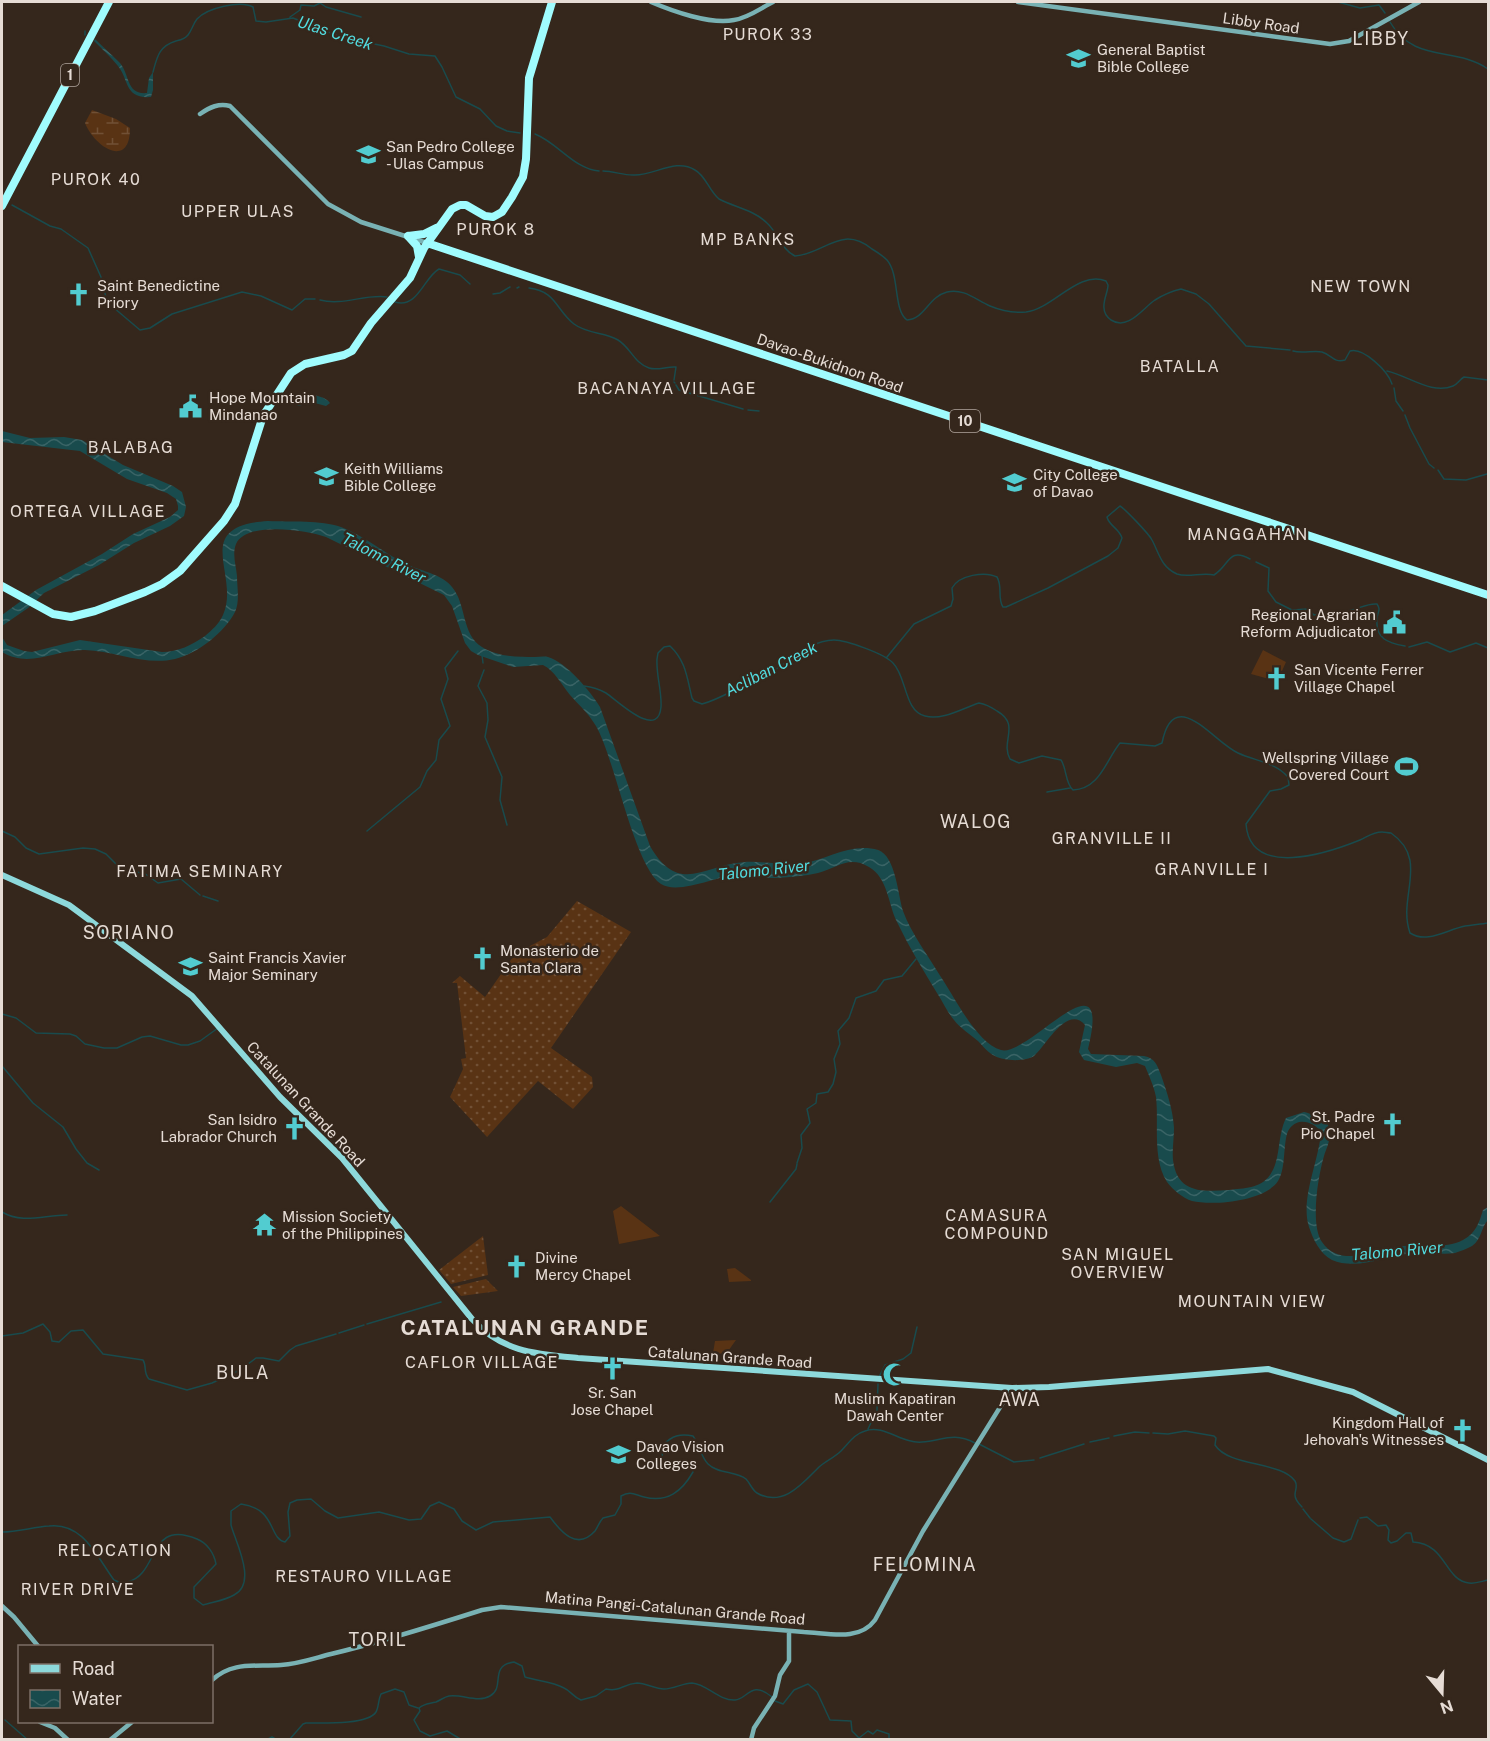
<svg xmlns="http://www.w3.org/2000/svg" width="1490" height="1741" viewBox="0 0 1490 1741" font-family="'Public Sans',sans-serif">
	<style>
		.grass { fill: url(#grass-dots) }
		.wetland { fill: url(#wetland-marsh) }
		.park { fill: #593314 }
		.water { fill: url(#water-waves) }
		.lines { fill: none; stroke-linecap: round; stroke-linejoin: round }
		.stream { stroke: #194b4d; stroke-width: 1.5 }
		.secondary { stroke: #79b2b4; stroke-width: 4.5 }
		.primary { stroke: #8dd9db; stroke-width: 6 }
		.highway { stroke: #a0fcfe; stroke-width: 8 }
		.labels { text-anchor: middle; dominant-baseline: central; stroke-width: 5; stroke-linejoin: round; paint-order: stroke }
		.shield { fill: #35271c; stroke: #b1a69e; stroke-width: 1.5 }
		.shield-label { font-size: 14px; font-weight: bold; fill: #e6dcd5 }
		.street-label { font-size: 15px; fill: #e6dcd5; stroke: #35271c }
		.poi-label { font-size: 15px; fill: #e6dcd5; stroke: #35271c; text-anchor: start }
		.water-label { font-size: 16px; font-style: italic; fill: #52dce0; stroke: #35271c }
		.neighbourhood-label { font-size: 16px; letter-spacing: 1.5px; fill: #e6dcd5; stroke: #35271c }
		.quarter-label { font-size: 18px; letter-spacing: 1.5px; fill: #e6dcd5; stroke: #35271c }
		.district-label { font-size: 21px; font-weight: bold; letter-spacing: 1.5px; fill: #e6dcd5; stroke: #35271c }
	</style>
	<defs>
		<pattern id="grass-dots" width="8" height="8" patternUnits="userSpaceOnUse" patternTransform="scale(1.5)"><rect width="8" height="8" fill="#593314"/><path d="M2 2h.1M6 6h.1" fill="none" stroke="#715035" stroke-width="1.8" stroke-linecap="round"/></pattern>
		<pattern id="wetland-marsh" width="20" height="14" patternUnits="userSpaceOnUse" patternTransform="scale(1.5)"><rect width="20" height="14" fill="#593314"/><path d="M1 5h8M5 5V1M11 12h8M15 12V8" fill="none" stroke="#715035"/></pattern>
		<pattern id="water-waves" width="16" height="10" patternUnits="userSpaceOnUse" patternTransform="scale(1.5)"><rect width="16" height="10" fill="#194b4d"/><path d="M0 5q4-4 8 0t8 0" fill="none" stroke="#3a6466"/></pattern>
	</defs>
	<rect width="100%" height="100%" fill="#35271c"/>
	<path class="grass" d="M577,901L631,932L551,1048L592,1077L593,1087L573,1109L538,1081L487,1137L450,1097L463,1069L461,1059L466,1058L457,983H452L460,976L485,997L515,954L547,937Z
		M483,1236L488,1275L451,1284L439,1270Z
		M486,1279L498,1291L461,1296L453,1287Z"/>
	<path class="wetland" d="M92,110L116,119L130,128C130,169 95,148 85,123Z"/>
	<path class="park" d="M1263,650L1286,662L1282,671L1275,669L1269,679L1251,674Z
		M621,1206L660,1236L619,1244L613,1211Z
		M735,1268L751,1280V1281L729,1282L727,1269Z
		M736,1340L726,1354L713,1353L715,1341Z"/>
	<path class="water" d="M95,39C103,47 112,55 120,63C130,75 126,95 147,93L149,78L153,72V90L151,97C124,99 129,79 118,66C111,57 102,49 94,41Z
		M306,395C313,394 326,397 330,403L326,406L311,402L299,406L295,404L296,399Z
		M2,431L30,438L64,437L82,440L123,465L173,486L182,492L186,507L184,516L170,526L134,543L99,565L44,593L28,608L2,626V615L36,590L102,554L133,534L170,517L178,510V506L176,499L167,493L127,479L80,451L2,442Z
		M268,521C290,522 321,520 341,527C365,536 385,554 408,565C422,571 443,575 452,587C467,605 461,634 482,647C498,657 517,657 535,657C539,657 544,656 548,657C566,662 591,692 600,707L650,846C679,896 703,865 745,862C764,861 784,866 803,863C827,860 851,842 878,850C896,856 898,896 903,911C911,933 927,954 939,974C953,994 976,1043 1001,1050C1028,1058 1113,947 1088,1049L1091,1054L1144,1056C1155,1058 1157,1065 1161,1075C1167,1092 1173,1110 1174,1128C1174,1139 1172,1150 1173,1160C1177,1193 1201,1192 1229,1190C1244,1188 1260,1189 1270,1175C1281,1160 1277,1136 1286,1118L1304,1112C1312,1114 1324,1118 1328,1125C1333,1135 1327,1147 1324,1156C1318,1176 1310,1225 1322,1242C1341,1270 1379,1248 1404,1246C1423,1244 1446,1249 1463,1240C1476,1233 1479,1223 1483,1210L1488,1207V1220C1481,1227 1482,1239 1472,1246C1467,1249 1460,1251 1455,1253C1443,1255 1426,1252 1414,1253C1389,1255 1357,1271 1332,1260C1320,1254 1313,1239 1309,1227C1300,1199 1319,1161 1321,1132C1314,1122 1299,1117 1290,1128C1282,1137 1287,1168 1278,1181C1265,1201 1214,1206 1192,1201C1183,1198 1173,1190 1167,1182C1152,1158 1159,1124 1156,1097C1154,1086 1149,1076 1145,1066L1137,1063L1116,1067L1084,1060L1079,1052L1085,1025C1067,1004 1045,1047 1034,1056C1025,1062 1004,1061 995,1056C988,1053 983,1046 978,1041C970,1034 960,1028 954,1020C947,1012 943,1002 937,993C923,970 909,947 897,922C888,904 888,878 869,867C849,855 837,868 818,873C805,876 790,877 777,878C763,879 750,872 737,874C719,876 678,895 661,884C634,866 615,759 596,726C589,714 579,705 570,695C561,684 555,671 543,665L513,667L478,655L471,651L465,643L452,606L444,595L326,537C307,530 246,521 236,544C232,554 236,565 237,576C237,587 240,601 235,612C225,632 197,654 175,659C145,666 115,651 85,650C56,649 30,669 2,652V637L7,645L24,651L32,652L80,640L162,652C178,652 192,645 205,636C212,630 219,624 223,615C241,575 189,526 268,521Z"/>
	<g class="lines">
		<path class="stream" d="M1338,2L1360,8L1379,5L1385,13
			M290,17L300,10L301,5L314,6L320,3L326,7L361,17
			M1390,22C1414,64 1455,46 1488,69
			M85,35V31
			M153,72C157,57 159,46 176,41C180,40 185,39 188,35C192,30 193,24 197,19C207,8 240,0 253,7L256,21L266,22L293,18L341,37L384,46L409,54L435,56L442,67L456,97L480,109L496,126L507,131L520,133
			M535,134C558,143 574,169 599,171
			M603,171C614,171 625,176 635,175C655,175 676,158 695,170C706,176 709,191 719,199C734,207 754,210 767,223C778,233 781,249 795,256C825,254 841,224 872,249C877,252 883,256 887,260C900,275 893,310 907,320C925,319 928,297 947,292C964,288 976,300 990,306C1002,311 1014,313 1026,312C1053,309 1078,270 1106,281L1108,285C1108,292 1103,300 1104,308C1104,312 1107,317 1111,320C1128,331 1143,308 1155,300C1163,295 1172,291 1181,289L1196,294L1209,304L1246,346L1290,350
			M12,205L50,226L61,229L88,248L101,277L107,302L140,330L150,328L172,314L242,292L261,296L292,310L305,299H315
			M517,288L519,287
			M529,288C556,291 556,310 574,324C587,334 605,332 618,340C631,348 634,363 649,368C658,371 667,366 676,367L674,380
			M493,294L500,293L510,287
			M320,300C343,306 364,294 387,297
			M395,302C418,309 424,277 439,269L460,275L470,284
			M1293,351C1303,354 1313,350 1322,352C1332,355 1333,363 1345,360L1350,351C1363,347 1388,371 1392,384
			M1387,371C1409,376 1432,395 1453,386C1458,384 1460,379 1464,377L1488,380
			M674,382L675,383
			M676,385L679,390L743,409
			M1394,388L1396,401L1403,411
			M748,410L759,411
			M1405,415L1410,428L1429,464L1434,468
			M1438,470L1444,479L1466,480L1487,474
			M1256,562L1269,568L1268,591L1276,602L1292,610L1308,609L1314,615C1326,612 1336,613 1348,611C1359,609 1367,603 1377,604C1381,610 1378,611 1377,618C1375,639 1388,643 1405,646
			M1409,647L1427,642L1450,652L1476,643L1488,648
			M482,655L483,663
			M887,657L914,624L951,606L953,599L952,588C959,575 985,571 997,577C1003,587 997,598 1003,607H1006L1048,588L1108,556L1118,548L1122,538C1119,528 1109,526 1107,517L1120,506C1125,509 1149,534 1152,540C1159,553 1161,567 1177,574C1188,578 1202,572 1214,575C1230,565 1228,547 1250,559
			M484,670L478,686L487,703L488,720L485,737L502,777L500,800L507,825
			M584,686C592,687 599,689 606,693C617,700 658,741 661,707C662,691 656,675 657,659L658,653L664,647L670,646C686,661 687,678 692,698L694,701L702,704C717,700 730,692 744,685C753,680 764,677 773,671C791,660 811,640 834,640C846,640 885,654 893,663C907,677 904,711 925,716C942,721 963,708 979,703C985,704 991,707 997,711C1021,725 1000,741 1010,759L1019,763L1042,756L1061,760C1067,769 1065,783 1073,790C1100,789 1106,760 1120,743L1155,746L1162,743C1174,683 1214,743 1238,753C1255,761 1275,762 1288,777L1289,785L1281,789L1270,791L1246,824C1250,879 1328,853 1360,840C1367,837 1373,832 1382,832C1385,832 1388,833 1391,833C1430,860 1397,897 1410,933C1427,944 1446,930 1465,926C1472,925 1481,924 1488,923
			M1047,792L1070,788
			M2,831L15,837L26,848L39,854L83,848L95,849L106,854L123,871L144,873L158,883L181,879L200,895
			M367,831L420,787L427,771L436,760L439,740L450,726L441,699L448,679L445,668L458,651
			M203,896L218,901
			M2,1014L16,1018L36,1033L70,1034L76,1036L85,1044L104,1048H117L142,1037L150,1036L181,1045H188L200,1041L218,1028
			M2,1066L33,1103L63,1127L76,1149L87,1163L99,1170
			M797,1163L802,1148L801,1135L810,1123L807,1109L816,1103L817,1094L828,1092L833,1084L836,1072L834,1059L840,1044L838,1031L849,1018L856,998L876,991L884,980L902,976L916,959
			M770,1202L796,1169L797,1164
			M2,1212C22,1224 44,1215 67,1215
			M367,1324L441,1302
			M339,1333L364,1325
			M2,1336L23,1333L43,1324L50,1332L52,1341L59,1342L71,1331L83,1330L103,1354L143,1360C147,1366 143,1373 149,1379L187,1390L212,1383L240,1370L256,1358H263L279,1361L290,1350L296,1346L336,1334
			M879,1377L885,1365L903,1359L911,1353L917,1327
			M868,1429L877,1410L878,1384
			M1153,1433L1168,1434L1185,1431L1214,1436L1216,1438L1215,1445C1229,1467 1281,1461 1295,1481C1298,1486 1295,1490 1295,1495C1295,1500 1299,1504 1302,1507
			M1114,1436L1135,1432L1149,1433
			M1090,1442L1109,1438
			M979,1444L1014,1462L1034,1460
			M1040,1458L1084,1444
			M1303,1509L1310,1518
			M1360,1518L1367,1517L1378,1526L1386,1525L1389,1530L1388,1540L1391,1543L1397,1541L1406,1533H1411L1413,1542C1447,1544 1444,1580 1469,1583C1476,1584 1482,1581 1488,1580
			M1311,1519L1333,1538L1344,1542L1351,1539L1358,1520
			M2,1532C18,1532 33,1527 49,1526C83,1522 97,1557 114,1580C119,1583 122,1583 127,1582C160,1575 147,1518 197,1539C207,1543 214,1553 216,1564L194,1587V1598L203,1605C213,1602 226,1600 234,1595C258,1583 235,1541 231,1525C231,1520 231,1515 231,1511L241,1504C277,1509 268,1538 285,1542L290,1536L288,1512L290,1503L297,1500L311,1499L325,1511L338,1518L379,1512L409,1520L421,1519L430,1506L439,1502L454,1509L462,1521L476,1530L493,1522L550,1517C561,1532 577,1551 595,1531C598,1527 599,1522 603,1518L615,1515L621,1504V1496C631,1490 635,1495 644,1497C668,1503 682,1491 693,1472L692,1465L662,1460L663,1445C672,1436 680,1433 693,1436C699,1444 701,1457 708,1464C718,1474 736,1471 746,1479C750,1483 752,1490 757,1493C783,1508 803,1483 819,1467C826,1461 835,1457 841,1451C849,1443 854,1434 865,1431C884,1424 902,1444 922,1442C944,1440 953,1432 975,1443
			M775,1701L783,1704L794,1690L808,1684L817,1692L830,1720L851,1721L852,1731L859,1738L868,1731L873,1734L877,1730L889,1734V1740
			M2,1717V1718
			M5,1720L28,1740
			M266,1740L272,1737L277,1740
			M289,1740L303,1724L306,1723C321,1723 368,1725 376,1712C379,1707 378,1700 381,1694L395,1689L404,1692L409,1705L418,1708
			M462,1740L447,1731L430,1736L420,1731L414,1720L420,1711L419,1708C425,1703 429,1704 436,1702C441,1700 444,1697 449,1696C462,1694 478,1703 490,1696C506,1687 488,1666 514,1662L522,1666L525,1677C537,1681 552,1681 564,1688C571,1691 573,1697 581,1700L596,1696L606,1689C620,1692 623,1684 637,1683C646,1683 655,1689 664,1689C674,1689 683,1683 692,1683C707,1684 719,1701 735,1700C747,1700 751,1679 772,1697
			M479,1740H480"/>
		<path class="secondary" d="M651,2C672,11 711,25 734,20C748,18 761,8 773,2
			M1018,2L1330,44L1349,41L1419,2
			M200,114C210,107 219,103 230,106L328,204L361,222L427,243
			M2,1606L14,1617L38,1646
			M212,1680C233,1661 255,1667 281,1665C298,1664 315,1658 331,1654C382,1642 432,1626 482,1610L501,1607L804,1632C828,1633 859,1642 875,1620L923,1531L1012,1388
			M40,1722L55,1728L68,1740
			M110,1740L132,1722
			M751,1740L754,1728L775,1696L780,1675L789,1661V1631"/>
		<path class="primary" d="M2,875L69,905L192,996L280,1097L342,1158L472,1319C502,1352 535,1354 578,1358L1012,1388L1049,1387L1268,1369L1353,1392L1488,1460"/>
		<path class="highway" d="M2,206L109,2
			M408,236L424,234L436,228
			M408,236L417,246L419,257
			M427,243L1488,595
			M2,586L53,614L71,617L95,611L145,592L162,584L180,571L224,521L235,504L263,416L291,373L305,364L344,355L352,351L371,323L410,278L424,248L452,209L460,205H466L485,216L493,217L502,212L512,197L523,177L526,159L529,78L552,2"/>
	</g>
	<defs>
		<symbol id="university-bare" viewBox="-9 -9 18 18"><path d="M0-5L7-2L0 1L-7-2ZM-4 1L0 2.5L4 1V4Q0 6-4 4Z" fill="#52ccd0" stroke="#35271c" stroke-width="2.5" paint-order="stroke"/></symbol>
		<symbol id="church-bare" viewBox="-9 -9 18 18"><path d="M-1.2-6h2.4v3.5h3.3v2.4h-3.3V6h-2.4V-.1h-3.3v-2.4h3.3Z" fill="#52ccd0" stroke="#35271c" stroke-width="2.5" paint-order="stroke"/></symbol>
		<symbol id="civic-bare" viewBox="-9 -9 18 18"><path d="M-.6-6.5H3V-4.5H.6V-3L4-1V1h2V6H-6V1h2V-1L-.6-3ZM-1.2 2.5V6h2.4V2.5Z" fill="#52ccd0" stroke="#35271c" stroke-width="2.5" paint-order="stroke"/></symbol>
		<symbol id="stadium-bare" viewBox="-9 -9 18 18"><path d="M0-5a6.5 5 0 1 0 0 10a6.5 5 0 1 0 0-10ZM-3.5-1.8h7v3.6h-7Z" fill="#52ccd0" stroke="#35271c" stroke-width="2.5" paint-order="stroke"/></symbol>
		<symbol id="temple-bare" viewBox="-9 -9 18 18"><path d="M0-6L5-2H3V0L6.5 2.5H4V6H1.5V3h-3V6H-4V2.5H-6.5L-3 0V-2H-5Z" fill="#52ccd0" stroke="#35271c" stroke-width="2.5" paint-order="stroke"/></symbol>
		<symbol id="mosque-bare" viewBox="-9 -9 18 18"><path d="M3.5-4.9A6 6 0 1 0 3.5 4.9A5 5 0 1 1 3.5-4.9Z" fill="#52ccd0" stroke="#35271c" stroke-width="2.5" paint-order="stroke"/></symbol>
	</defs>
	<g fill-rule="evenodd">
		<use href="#university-bare" x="1062" y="42" width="33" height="33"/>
		<use href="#university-bare" x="352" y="138" width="33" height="33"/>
		<use href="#church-bare" x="62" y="278" width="33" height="33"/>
		<use href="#civic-bare" x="174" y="390" width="33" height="33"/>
		<use href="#university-bare" x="310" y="460" width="33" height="33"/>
		<use href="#university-bare" x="998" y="466" width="33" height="33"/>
		<use href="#civic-bare" x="1378" y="606" width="33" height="33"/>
		<use href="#church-bare" x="1260" y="662" width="33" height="33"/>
		<use href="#stadium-bare" x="1390" y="750" width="33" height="33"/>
		<use href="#church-bare" x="466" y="942" width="33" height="33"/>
		<use href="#university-bare" x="174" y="950" width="33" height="33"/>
		<use href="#church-bare" x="1376" y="1108" width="33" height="33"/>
		<use href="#church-bare" x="278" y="1112" width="33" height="33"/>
		<use href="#temple-bare" x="248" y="1208" width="33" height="33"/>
		<use href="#church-bare" x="500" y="1250" width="33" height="33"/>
		<use href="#church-bare" x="596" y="1352" width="33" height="33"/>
		<use href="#mosque-bare" x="878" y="1358" width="33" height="33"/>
		<use href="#church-bare" x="1446" y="1414" width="33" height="33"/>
		<use href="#university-bare" x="602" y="1438" width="33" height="33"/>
	</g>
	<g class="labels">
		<g class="shield">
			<rect x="61" y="64" width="18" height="22" rx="4.5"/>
			<rect x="950" y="410" width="30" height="22" rx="4.5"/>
		</g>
		<g class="shield-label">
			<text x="70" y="75">1</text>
			<text x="965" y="421">10</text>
		</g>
		<g class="street-label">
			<text transform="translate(1261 23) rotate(8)">Libby Road</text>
			<text transform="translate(830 363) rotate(19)">Davao-Bukidnon Road</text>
			<text transform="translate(306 1104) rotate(47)">Catalunan Grande Road</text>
			<text transform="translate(730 1357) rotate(4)">Catalunan Grande Road</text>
			<text transform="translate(675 1608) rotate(5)">Matina Pangi-Catalunan Grande Road</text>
		</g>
		<g class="poi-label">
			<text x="1097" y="49">General Baptist<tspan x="1097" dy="17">Bible College</tspan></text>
			<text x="386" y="146">San Pedro College<tspan x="386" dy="17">- Ulas Campus</tspan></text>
			<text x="97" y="285">Saint Benedictine<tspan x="97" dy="17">Priory</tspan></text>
			<text x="209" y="397">Hope Mountain<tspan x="209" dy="17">Mindanao</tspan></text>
			<text x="344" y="468">Keith Williams<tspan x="344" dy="17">Bible College</tspan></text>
			<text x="1033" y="474">City College<tspan x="1033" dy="17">of Davao</tspan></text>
			<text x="1376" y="614" text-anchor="end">Regional Agrarian<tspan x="1376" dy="17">Reform Adjudicator</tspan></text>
			<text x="1294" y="669">San Vicente Ferrer<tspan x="1294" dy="17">Village Chapel</tspan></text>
			<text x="1389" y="757" text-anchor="end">Wellspring Village<tspan x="1389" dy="17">Covered Court</tspan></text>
			<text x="500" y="950">Monasterio de<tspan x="500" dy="17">Santa Clara</tspan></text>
			<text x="208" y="957">Saint Francis Xavier<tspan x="208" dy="17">Major Seminary</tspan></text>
			<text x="1375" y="1116" text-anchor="end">St. Padre<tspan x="1375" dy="17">Pio Chapel</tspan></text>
			<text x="277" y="1119" text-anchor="end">San Isidro<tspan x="277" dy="17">Labrador Church</tspan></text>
			<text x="282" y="1216">Mission Society<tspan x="282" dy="17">of the Philippines</tspan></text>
			<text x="535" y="1257">Divine<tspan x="535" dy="17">Mercy Chapel</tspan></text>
			<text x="612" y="1392" text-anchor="middle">Sr. San<tspan x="612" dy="17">Jose Chapel</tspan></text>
			<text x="895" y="1398" text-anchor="middle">Muslim Kapatiran<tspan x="895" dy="17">Dawah Center</tspan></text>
			<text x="1444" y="1422" text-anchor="end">Kingdom Hall of<tspan x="1444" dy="17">Jehovah's Witnesses</tspan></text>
			<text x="636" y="1446">Davao Vision<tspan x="636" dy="17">Colleges</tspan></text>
		</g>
		<g class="water-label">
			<text transform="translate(335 33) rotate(18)">Ulas Creek</text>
			<text transform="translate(384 558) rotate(27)">Talomo River</text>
			<text transform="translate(771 669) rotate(-27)">Acliban Creek</text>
			<text transform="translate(764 870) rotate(-6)">Talomo River</text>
			<text transform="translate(1397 1251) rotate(-5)">Talomo River</text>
		</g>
		<g class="neighbourhood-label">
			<text x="768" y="34">PUROK 33</text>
			<text x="96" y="179">PUROK 40</text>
			<text x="238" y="211">UPPER ULAS</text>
			<text x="496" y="229">PUROK 8</text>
			<text x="748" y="239">MP BANKS</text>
			<text x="1361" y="286">NEW TOWN</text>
			<text x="1180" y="366">BATALLA</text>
			<text x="667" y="388">BACANAYA VILLAGE</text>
			<text x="131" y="447">BALABAG</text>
			<text x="88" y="511">ORTEGA VILLAGE</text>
			<text x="1248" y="534">MANGGAHAN</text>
			<text x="1112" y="838">GRANVILLE II</text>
			<text x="1212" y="869">GRANVILLE I</text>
			<text x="200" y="871">FATIMA SEMINARY</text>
			<text x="997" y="1215">CAMASURA<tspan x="997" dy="18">COMPOUND</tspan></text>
			<text x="1118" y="1254">SAN MIGUEL<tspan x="1118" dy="18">OVERVIEW</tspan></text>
			<text x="1252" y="1301">MOUNTAIN VIEW</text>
			<text x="482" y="1362">CAFLOR VILLAGE</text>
			<text x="115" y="1550">RELOCATION</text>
			<text x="364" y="1576">RESTAURO VILLAGE</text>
			<text x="78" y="1589">RIVER DRIVE</text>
		</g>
		<g class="quarter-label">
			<text x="1381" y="38">LIBBY</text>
			<text x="976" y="821">WALOG</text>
			<text x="129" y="932">SORIANO</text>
			<text x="243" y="1372">BULA</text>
			<text x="1020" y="1399">AWA</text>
			<text x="925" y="1564">FELOMINA</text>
			<text x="378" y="1639">TORIL</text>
		</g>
		<g class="district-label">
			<text x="525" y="1327">CATALUNAN GRANDE</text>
		</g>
	</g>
	<rect width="1490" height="1741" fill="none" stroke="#e6dcd5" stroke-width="6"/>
	<rect x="18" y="1645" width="195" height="78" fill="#35271c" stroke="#7c6f66" stroke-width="1.5"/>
	<rect x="30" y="1664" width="30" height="9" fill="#8dd9db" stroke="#7c6f66" stroke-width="1.5"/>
	<text x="72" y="1675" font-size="18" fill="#e6dcd5">Road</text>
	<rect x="30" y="1690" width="30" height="18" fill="url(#water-waves)" stroke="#7c6f66" stroke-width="1.5"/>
	<text x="72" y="1705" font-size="18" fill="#e6dcd5">Water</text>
	<g transform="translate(1442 1693) rotate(161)" stroke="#35271c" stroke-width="4.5" paint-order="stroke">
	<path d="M0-4.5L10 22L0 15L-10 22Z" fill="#e6dcd5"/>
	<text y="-9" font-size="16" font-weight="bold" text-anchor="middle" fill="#e6dcd5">N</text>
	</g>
</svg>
